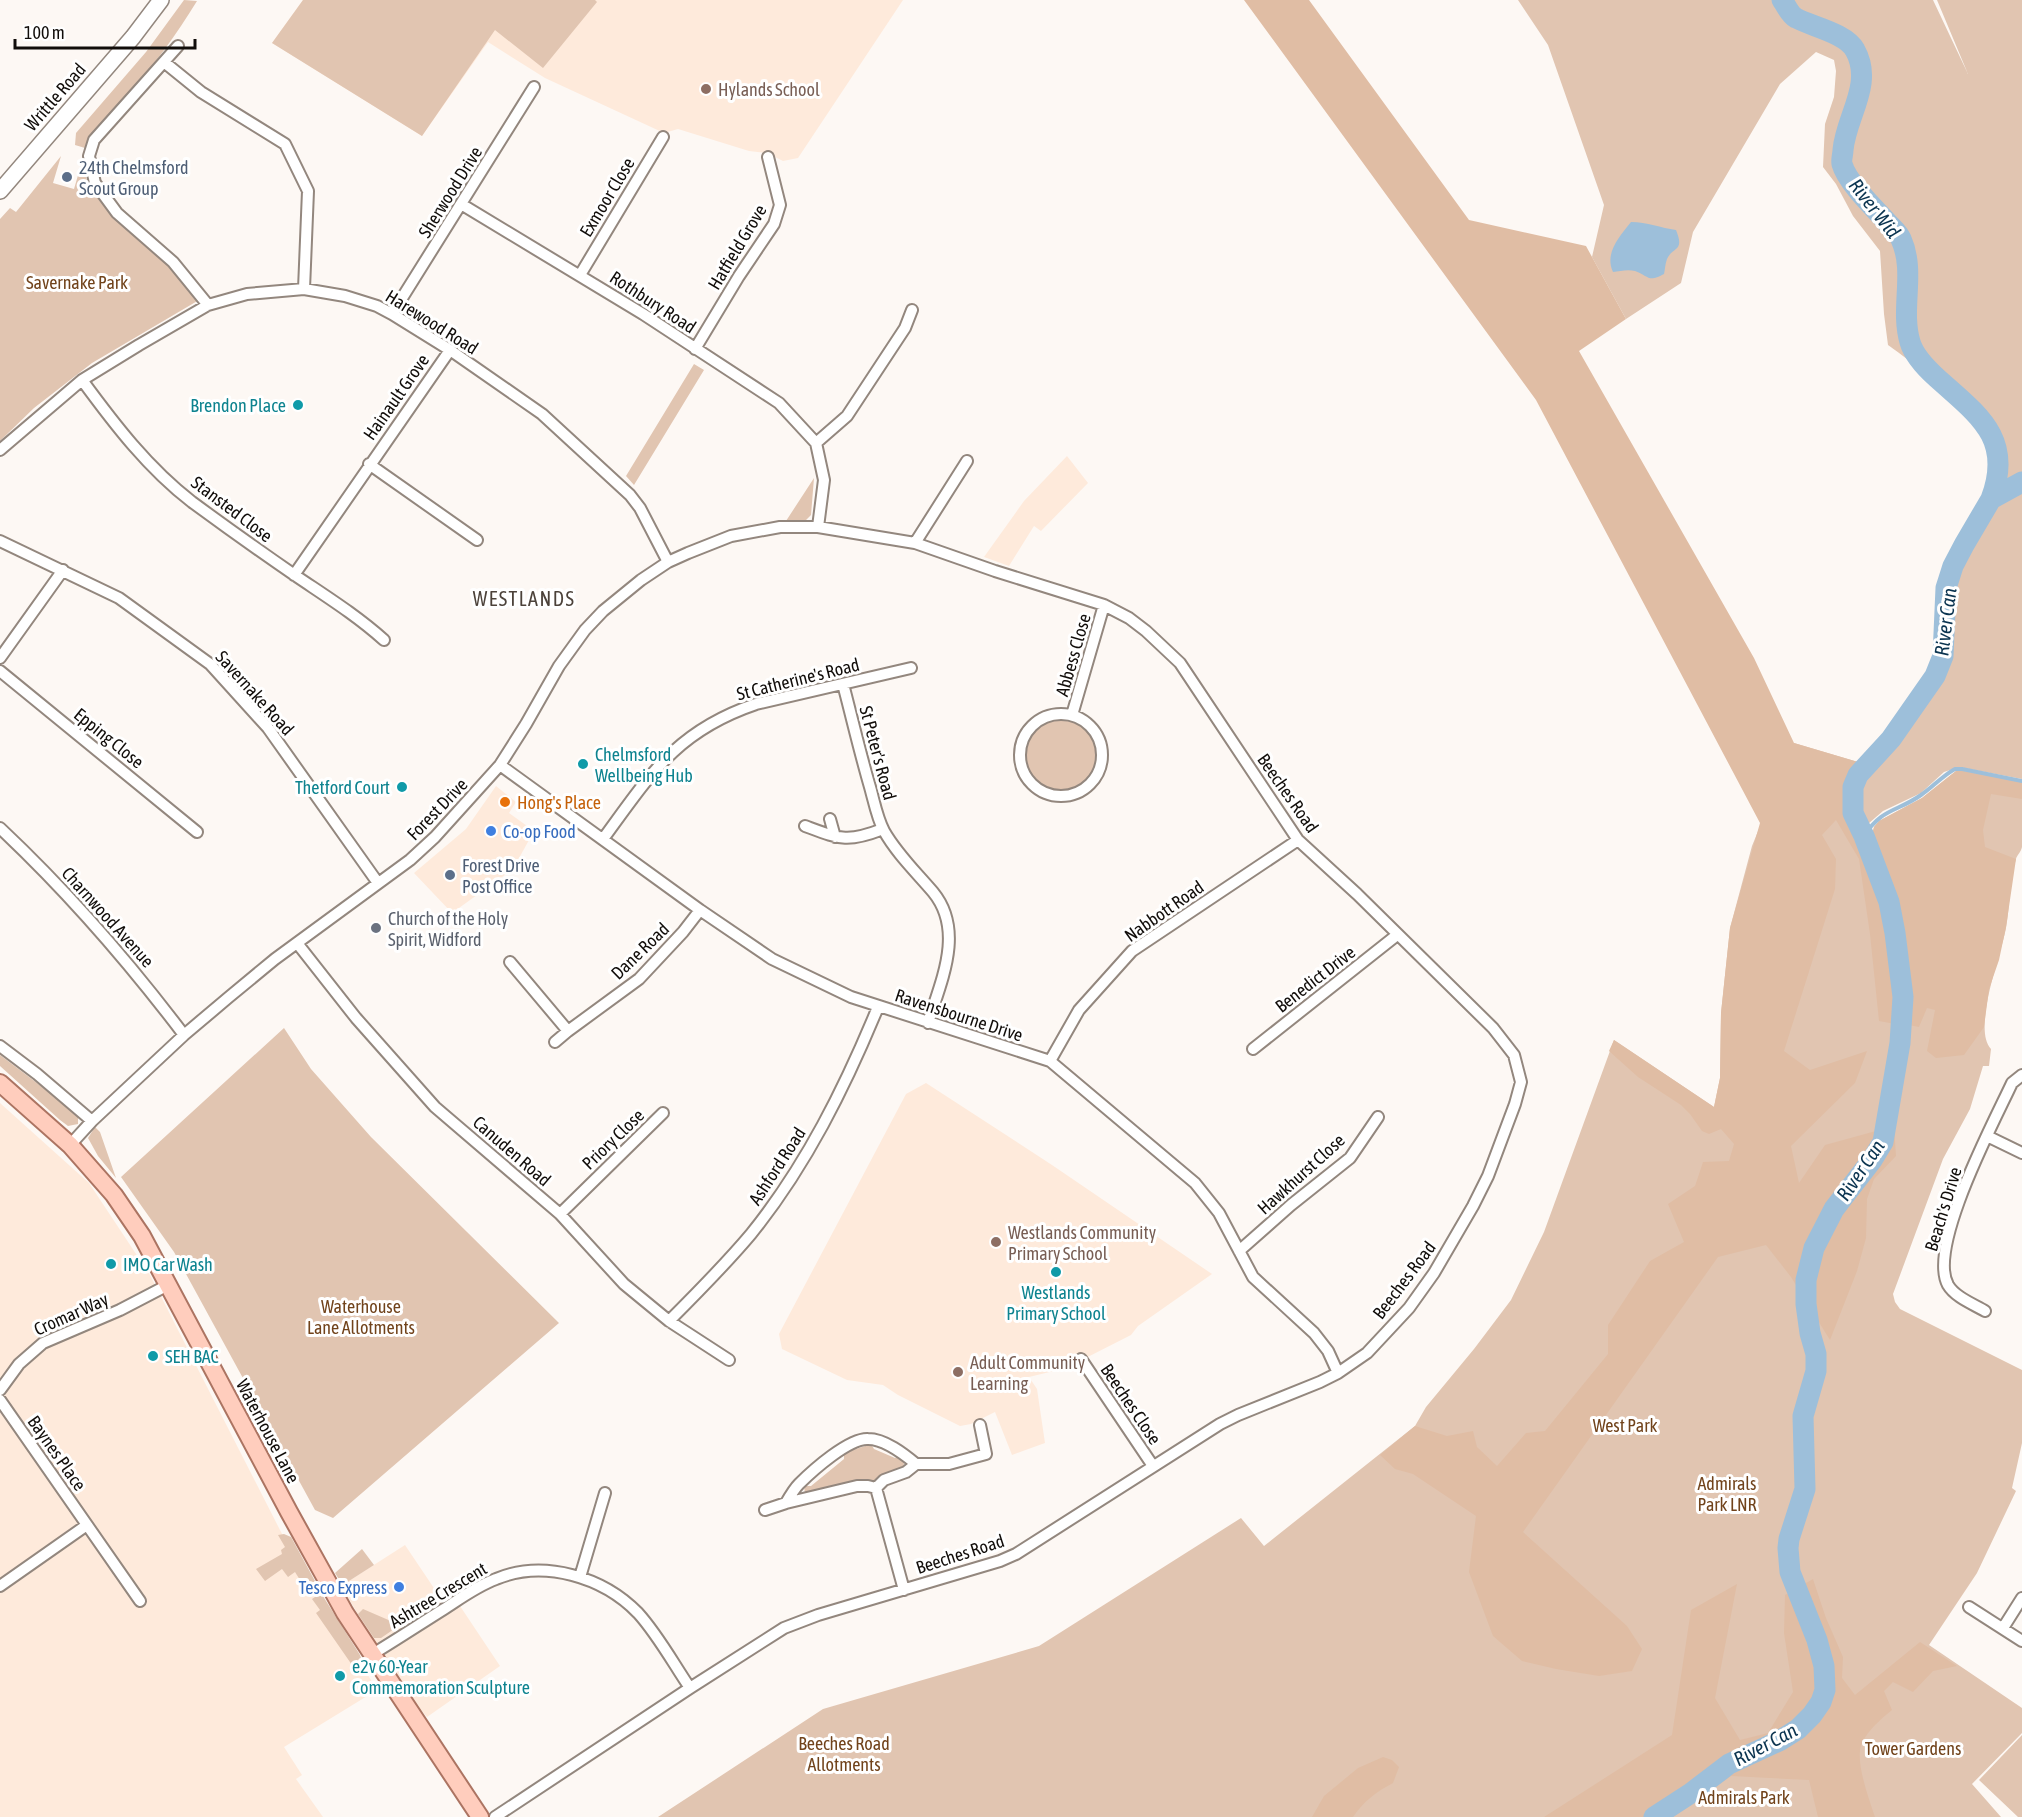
<svg xmlns="http://www.w3.org/2000/svg" width="2022" height="1817" viewBox="0 0 2022 1817" font-family="'Asap Condensed',sans-serif">
	<style>
		.built { fill: #feeadb }
		.green { fill: #e1c5b1 }
		.forest { fill: #e0bda4 }
		.water { fill: #9dbfda }
		.lines { fill: none; stroke-linecap: round; stroke-linejoin: round }
		.stream { stroke: #9dbfda; stroke-width: 4 }
		.river { stroke: #9dbfda; stroke-width: 21 }
		.street-casing { stroke: #93877e; stroke-width: 14 }
		.secondary-casing { stroke: #93877e; stroke-width: 18 }
		.primary-casing { stroke: #ac7462; stroke-width: 20 }
		.street { stroke: #fff; stroke-width: 10 }
		.secondary { stroke: #fff; stroke-width: 15 }
		.primary { stroke: #ffcdbd; stroke-width: 16 }
		.education-dot { fill: #8d6e63; stroke: #fff; stroke-width: 2 }
		.service-dot { fill: #5c6f8a; stroke: #fff; stroke-width: 2 }
		.culture-dot { fill: #0f9aa8; stroke: #fff; stroke-width: 2 }
		.food-dot { fill: #e8710a; stroke: #fff; stroke-width: 2 }
		.shop-dot { fill: #3f7fe0; stroke: #fff; stroke-width: 2 }
		.worship-dot { fill: #6b7280; stroke: #fff; stroke-width: 2 }
		.labels { text-anchor: middle; dominant-baseline: central; stroke-width: 6; stroke-linejoin: round; paint-order: stroke }
		.education-label { font-size: 18px; fill: #785e54; stroke: #fff; text-anchor: start }
		.street-label { font-size: 18px; fill: #110d0a; stroke: #fff }
		.service-label { font-size: 18px; fill: #4e5e75; stroke: #fff; text-anchor: start }
		.park-label { font-size: 18px; fill: #71431b; stroke: #fff }
		.culture-label { font-size: 18px; fill: #0d838f; stroke: #fff; text-anchor: start }
		.food-label { font-size: 18px; fill: #c56008; stroke: #fff; text-anchor: start }
		.shop-label { font-size: 18px; fill: #366cbe; stroke: #fff; text-anchor: start }
		.worship-label { font-size: 18px; fill: #5b616d; stroke: #fff; text-anchor: start }
		.water-label { font-size: 20px; font-style: italic; fill: #0b3450; stroke: #fff }
		.neighbourhood-label { font-size: 20px; letter-spacing: 1.5px; fill: #4c423a; stroke: #fff }
	</style>
	<rect width="100%" height="100%" fill="#fdf8f4"/>
	<path class="built" d="M303,0H903L798,158L783,161L767,153L749,151L678,129L664,133L545,78L488,42L422,136L272,43Z
		M1067,456L1088,483L1041,531L1034,526L1009,566L984,557L1024,501Z
		M496,786L516,802L509,813L534,831L513,869L452,913L414,873L466,829Z
		M926,1083L1052,1165L1212,1274L1138,1326L1131,1335L1066,1368L1029,1377L1037,1389L1045,1443L1012,1455L995,1412L971,1424L960,1426L898,1395L883,1385L847,1380L782,1349L779,1334L906,1094Z
		M0,1103L89,1183L150,1275L281,1532L377,1690L284,1747L302,1775L296,1779L323,1817H0Z
		M405,1545L450,1612L460,1606L500,1666L427,1717L414,1702L371,1636L341,1586Z"/>
	<path class="green" d="M184,0L197,1C176,35 155,64 129,94C113,112 95,127 85,148L75,145L76,133L146,52Z
		M303,0H595L597,2L543,68L495,30L422,136L272,43Z
		M1518,0H1933L1968,74L1937,0H2022V779L1959,767L1944,772L1921,793L1883,811L1868,824H1865C1855,804 1858,789 1870,772L1858,763C1835,788 1845,813 1860,839L1872,835L1874,827L1879,821L1922,798L1956,771H1964L2022,782C2022,801 2022,830 2022,847C2021,852 2017,855 2016,859C2009,880 2010,907 2006,928C2001,955 1972,1029 1991,1049L1989,1066H1983L1970,1109L1943,1159L1893,1294L1895,1302L1900,1309L2022,1370V1443L2012,1488L2016,1491L1977,1573L1929,1645L2022,1708V1733L1972,1784L2001,1817H658L823,1709L1039,1646L1241,1518L1264,1546L1415,1426L1426,1407L1474,1349L1511,1300L1544,1232L1614,1040L1714,1107L1720,1078L1721,1013L1730,928L1752,846L1794,743L1858,762C1884,737 1910,710 1926,677C1942,645 1933,622 1940,589C1946,561 1960,539 1974,515C1981,503 1990,491 1993,478C1995,467 1991,449 1987,438C1979,411 1913,363 1888,345L1884,314L1880,251L1853,216L1836,184L1823,167L1825,124L1834,97L1836,71L1834,60L1816,52L1780,84L1693,232L1681,283L1626,319L1592,257L1604,205L1548,45Z
		M61,156L53,183L74,189L81,165L92,192L171,266L199,300L92,363L34,408L0,441V219L10,208L16,212Z
		M694,364L704,370L634,485L626,476Z
		M814,478L811,515L806,520L786,521Z
		M1026 755a36 36 0 1 1 72 0a36 36 0 1 1-72 0Z
		M284,1028L311,1069L371,1137L559,1323L333,1518L315,1510L174,1252L121,1177Z
		M0,1055L74,1111L78,1116V1124L68,1126L60,1120L0,1066Z
		M95,1127L100,1132L116,1178L98,1156L88,1138Z
		M871,1444L874,1449L895,1458L899,1456L903,1459L904,1464L902,1469L887,1473L875,1481H861L805,1494L804,1486H811L844,1459V1453Z
		M284,1534L291,1537L315,1581L305,1588L295,1572L288,1577L282,1569L265,1581L256,1569L282,1554L281,1550L285,1547L278,1535Z
		M362,1549L374,1565L349,1581L356,1595L348,1594L335,1573Z
		M321,1593L360,1655L362,1661L360,1668L352,1665L316,1613L320,1610L312,1599Z
		M363,1609L400,1625L381,1638H374L358,1614Z
		M2022,1735V1817H2018L1979,1780Z"/>
	<path class="forest" d="M1244,0H1309L1469,220L1586,246L1626,319L1579,351L1754,658L1794,743L1858,762C1845,777 1843,791 1846,809C1848,827 1862,843 1868,860C1886,913 1898,967 1895,1024L1879,1021L1870,934L1859,859L1836,820L1822,835L1836,859L1835,889L1784,1051L1810,1070L1867,1051L1855,1083L1791,1146L1799,1183L1825,1145L1894,1126L1896,1156L1874,1179L1867,1199L1866,1238L1857,1271L1830,1340L1791,1277L1766,1245L1718,1257L1523,1532L1627,1626L1642,1649L1632,1671L1599,1676L1556,1669L1522,1661L1493,1636L1469,1572L1476,1516L1413,1474L1395,1469L1380,1455L1415,1426L1447,1436L1473,1431L1477,1447L1497,1466L1526,1433L1545,1431L1608,1354V1325L1650,1261L1684,1242L1668,1204L1695,1186L1703,1162L1729,1161L1734,1144L1721,1129L1709,1134L1702,1131L1690,1114L1681,1105L1638,1077L1609,1051L1614,1040L1714,1107L1720,1078L1721,1013L1730,928L1760,823L1536,400Z
		M1956,771H1964L2022,782V799L1991,794L1983,830L1985,847L2016,859L2006,927L1999,960L1989,989L1984,1027L1964,1055L1936,1058L1927,1051L1935,1010L1927,1008L1919,1027L1909,1025L1910,1015L1907,986L1894,899L1884,873L1872,835L1874,827L1879,821L1922,798Z
		M1813,1579L1826,1618L1843,1657L1842,1678L1855,1695L1920,1642L1957,1666L1933,1671L1913,1692L1893,1682L1884,1691L1892,1710C1881,1719 1861,1736 1860,1751C1858,1769 1869,1799 1875,1817H1818L1809,1780L1731,1776L1673,1817H1544L1672,1735L1691,1610L1737,1584L1715,1698L1740,1740L1768,1733L1793,1692L1784,1633L1785,1595Z
		M1383,1757L1392,1760L1399,1767L1393,1783C1376,1792 1364,1801 1353,1817H1312L1324,1796L1358,1768Z"/>
	<path class="water" d="M1631,222C1647,222 1661,228 1676,230C1685,252 1673,246 1667,259C1665,264 1665,270 1664,274C1648,283 1649,276 1635,271C1628,269 1620,271 1613,272C1604,253 1620,236 1631,222Z"/>
	<g class="lines">
		<path class="stream" d="M1864,836C1882,808 1897,812 1921,795C1933,787 1942,776 1955,769H1962L2022,781"/>
		<path class="river" d="M1782,0C1786,5 1790,15 1796,18C1810,26 1846,33 1855,50C1874,84 1846,116 1843,150C1843,154 1841,160 1842,164C1847,182 1873,207 1886,221C1891,227 1898,232 1901,239C1916,272 1900,308 1910,342C1914,356 1927,369 1937,378C1978,415 2014,438 1991,499
			M1654,1817L1691,1793L1729,1764L1779,1741L1798,1729L1812,1715L1821,1702L1825,1690L1824,1666L1817,1640L1790,1572L1788,1548L1789,1539L1805,1489L1803,1416L1816,1371V1354L1810,1333L1806,1304V1280L1814,1248L1834,1209L1872,1160L1883,1142L1900,1043L1903,997L1895,933L1889,902L1864,836L1853,813V787L1858,775L1891,739L1935,676L1943,656L1946,588L1953,566L1964,545L1991,499L2022,482"/>
		<defs>
			<path id="street" d="M178,46L94,140L89,156L95,183L117,213L173,262L208,305
				M164,62L201,92L285,144L308,191L304,289
				M461,204L643,314L779,403L816,443L824,480L818,527
				M580,275L663,137
				M392,314L534,87
				M695,349L739,276L774,224L780,205L768,157
				M82,380C115,425 148,468 192,502C226,527 261,552 296,576C327,597 356,615 384,640
				M816,443L847,416L905,328L912,310
				M0,450L82,380L139,345L208,305L247,294L304,289L345,296L377,306L392,314L450,350L542,414L630,495L640,508L668,562
				M369,464L477,540
				M0,541L119,598L210,664L268,728L378,883
				M915,543L967,461
				M294,575L450,350
				M0,658L63,570
				M0,671L197,832
				M843,684C852,718 860,753 870,787C874,801 877,818 884,831C897,854 916,872 933,892C965,931 941,981 928,1023
				M1020 755a41 41 0 1 1 82 0a41 41 0 1 1-82 0Z
				M1072,715L1104,605
				M500,765L700,910L772,959L851,997L1050,1061L1195,1183L1219,1213L1253,1277L1314,1333L1328,1351L1338,1373
				M830,819L835,837
				M805,826C840,839 847,843 883,829
				M0,828C68,892 128,961 184,1035
				M603,839C650,775 676,731 756,704L911,668
				M297,943L356,1018L435,1107L560,1214L624,1284L669,1321L729,1360
				M510,962L568,1031L639,979L683,932L700,910
				M555,1042L568,1031
				M0,1046L37,1074L92,1121
				M1253,1049L1397,935
				M1050,1061L1079,1010L1132,951L1298,840
				M1987,1136L2022,1153
				M70,1145L92,1121L184,1035L229,997L275,959L410,860L435,837L500,765L526,724L559,666L585,630L603,611L641,580L668,562L688,553L731,536L780,527H818L915,543L995,571L1104,605L1129,618L1146,631L1180,663L1298,840L1357,894L1493,1028L1514,1055L1521,1082L1515,1104L1488,1176L1473,1206L1434,1273L1409,1308L1367,1353L1338,1373L1320,1382L1238,1415L1220,1424L1016,1554L1000,1561L818,1615L784,1628L690,1688L495,1817
				M560,1214L663,1113
				M1239,1251L1291,1205L1350,1158L1378,1117
				M1985,1311C1973,1304 1955,1297 1948,1285C1927,1247 1994,1122 2012,1083L2022,1075
				M669,1321C697,1293 725,1265 751,1234C806,1166 845,1087 878,1007
				M1081,1359L1153,1466
				M0,1390L19,1364L43,1343L120,1310L168,1285
				M0,1400L140,1601
				M876,1488L904,1590
				M786,1503C790,1496 794,1489 799,1484C813,1470 849,1438 868,1439C885,1439 904,1454 916,1464
				M765,1510L786,1503L857,1486H868L876,1488L884,1480L906,1472L916,1464H949L986,1454L980,1425
				M580,1577L605,1493
				M0,1586L87,1525
				M1969,1607L2022,1641
				M2003,1628L2022,1598
				M371,1655C396,1640 420,1624 444,1609C461,1598 477,1586 496,1579C544,1559 603,1577 638,1613C658,1635 673,1663 690,1688"/>
			<path id="secondary" d="M0,191L133,37L161,0"/>
			<path id="primary" d="M0,1083L70,1145L114,1195L142,1236L289,1512L345,1613L480,1817"/>
		</defs>
		<use href="#street" class="street-casing"/>
		<use href="#secondary" class="secondary-casing"/>
		<use href="#primary" class="primary-casing"/>
		<use href="#street" class="street"/>
		<use href="#secondary" class="secondary"/>
		<use href="#primary" class="primary"/>
	</g>
	<g class="education-dot">
		<circle cx="706" cy="89" r="6"/>
		<circle cx="996" cy="1242" r="6"/>
		<circle cx="958" cy="1372" r="6"/>
	</g>
	<g class="service-dot">
		<circle cx="67" cy="177" r="6"/>
		<circle cx="450" cy="875" r="6"/>
	</g>
	<g class="culture-dot">
		<circle cx="298" cy="405" r="6"/>
		<circle cx="583" cy="764" r="6"/>
		<circle cx="402" cy="787" r="6"/>
		<circle cx="111" cy="1264" r="6"/>
		<circle cx="1056" cy="1272" r="6"/>
		<circle cx="153" cy="1356" r="6"/>
		<circle cx="340" cy="1676" r="6"/>
	</g>
	<circle class="food-dot" cx="505" cy="802" r="6"/>
	<g class="shop-dot">
		<circle cx="491" cy="831" r="6"/>
		<circle cx="399" cy="1587" r="6"/>
	</g>
	<circle class="worship-dot" cx="376" cy="928" r="6"/>
	<g class="labels">
		<g class="education-label">
			<text x="718" y="89">Hylands School</text>
			<text x="1008" y="1232">Westlands Community<tspan x="1008" dy="21">Primary School</tspan></text>
			<text x="970" y="1362">Adult Community<tspan x="970" dy="21">Learning</tspan></text>
		</g>
		<g class="street-label">
			<text transform="translate(55 97) rotate(-49)">Writtle Road</text>
			<text transform="translate(450 192) rotate(-58)">Sherwood Drive</text>
			<text transform="translate(607 197) rotate(-59)">Exmoor Close</text>
			<text transform="translate(737 247) rotate(-59)">Hatfield Grove</text>
			<text transform="translate(653 302) rotate(33)">Rothbury Road</text>
			<text transform="translate(432 322) rotate(32)">Harewood Road</text>
			<text transform="translate(396 397) rotate(-55)">Hainault Grove</text>
			<text transform="translate(232 509) rotate(37)">Stansted Close</text>
			<text transform="translate(1073 655) rotate(-74)">Abbess Close</text>
			<text transform="translate(798 679) rotate(-14)">St Catherine's Road</text>
			<text transform="translate(255 693) rotate(48)">Savernake Road</text>
			<text transform="translate(109 738) rotate(39)">Epping Close</text>
			<text transform="translate(878 753) rotate(75)">St Peter's Road</text>
			<text transform="translate(1288 793) rotate(55)">Beeches Road</text>
			<text transform="translate(437 809) rotate(-46)">Forest Drive</text>
			<text transform="translate(1164 911) rotate(-35)">Nabbott Road</text>
			<text transform="translate(108 917) rotate(48)">Charnwood Avenue</text>
			<text transform="translate(640 951) rotate(-44)">Dane Road</text>
			<text transform="translate(1315 979) rotate(-38)">Benedict Drive</text>
			<text transform="translate(959 1015) rotate(18)">Ravensbourne Drive</text>
			<text transform="translate(613 1139) rotate(-44)">Priory Close</text>
			<text transform="translate(512 1151) rotate(41)">Canuden Road</text>
			<text transform="translate(777 1166) rotate(-57)">Ashford Road</text>
			<text transform="translate(1301 1174) rotate(-42)">Hawkhurst Close</text>
			<text transform="translate(1943 1209) rotate(-73)">Beach's Drive</text>
			<text transform="translate(1404 1280) rotate(-53)">Beeches Road</text>
			<text transform="translate(71 1314) rotate(-24)">Cromar Way</text>
			<text transform="translate(1131 1404) rotate(56)">Beeches Close</text>
			<text transform="translate(268 1431) rotate(62)">Waterhouse Lane</text>
			<text transform="translate(57 1453) rotate(55)">Baynes Place</text>
			<text transform="translate(960 1554) rotate(-18)">Beeches Road</text>
			<text transform="translate(438 1595) rotate(-31)">Ashtree Crescent</text>
		</g>
		<g class="service-label">
			<text x="79" y="167">24th Chelmsford<tspan x="79" dy="21">Scout Group</tspan></text>
			<text x="462" y="865">Forest Drive<tspan x="462" dy="21">Post Office</tspan></text>
		</g>
		<g class="park-label">
			<text x="77" y="282">Savernake Park</text>
			<text x="361" y="1306">Waterhouse<tspan x="361" dy="21">Lane Allotments</tspan></text>
			<text x="1625" y="1425">West Park</text>
			<text x="1727" y="1483">Admirals<tspan x="1727" dy="21">Park LNR</tspan></text>
			<text x="844" y="1743">Beeches Road<tspan x="844" dy="21">Allotments</tspan></text>
			<text x="1913" y="1748">Tower Gardens</text>
			<text x="1744" y="1797">Admirals Park</text>
		</g>
		<g class="culture-label">
			<text x="286" y="405" text-anchor="end">Brendon Place</text>
			<text x="595" y="754">Chelmsford<tspan x="595" dy="21">Wellbeing Hub</tspan></text>
			<text x="390" y="787" text-anchor="end">Thetford Court</text>
			<text x="123" y="1264">IMO Car Wash</text>
			<text x="1056" y="1292" text-anchor="middle">Westlands<tspan x="1056" dy="21">Primary School</tspan></text>
			<text x="165" y="1356">SEH BAC</text>
			<text x="352" y="1666">e2v 60-Year<tspan x="352" dy="21">Commemoration Sculpture</tspan></text>
		</g>
		<g class="food-label">
			<text x="517" y="802">Hong's Place</text>
		</g>
		<g class="shop-label">
			<text x="503" y="831">Co-op Food</text>
			<text x="387" y="1587" text-anchor="end">Tesco Express</text>
		</g>
		<g class="worship-label">
			<text x="388" y="918">Church of the Holy<tspan x="388" dy="21">Spirit, Widford</tspan></text>
		</g>
		<g class="water-label">
			<text transform="translate(1875 208) rotate(52)">River Wid</text>
			<text transform="translate(1945 622) rotate(-83)">River Can</text>
			<text transform="translate(1860 1170) rotate(-56)">River Can</text>
			<text transform="translate(1765 1744) rotate(-28)">River Can</text>
		</g>
		<g class="neighbourhood-label">
			<text x="524" y="598">WESTLANDS</text>
		</g>
	</g>
	<path d="M15 39v9h180v-9" fill="none" stroke="#110d0a" stroke-width="3"/>
	<text x="24" y="39" font-size="18" fill="#110d0a" stroke="#ffffff" stroke-width="4.5" paint-order="stroke">100 m</text>
</svg>
